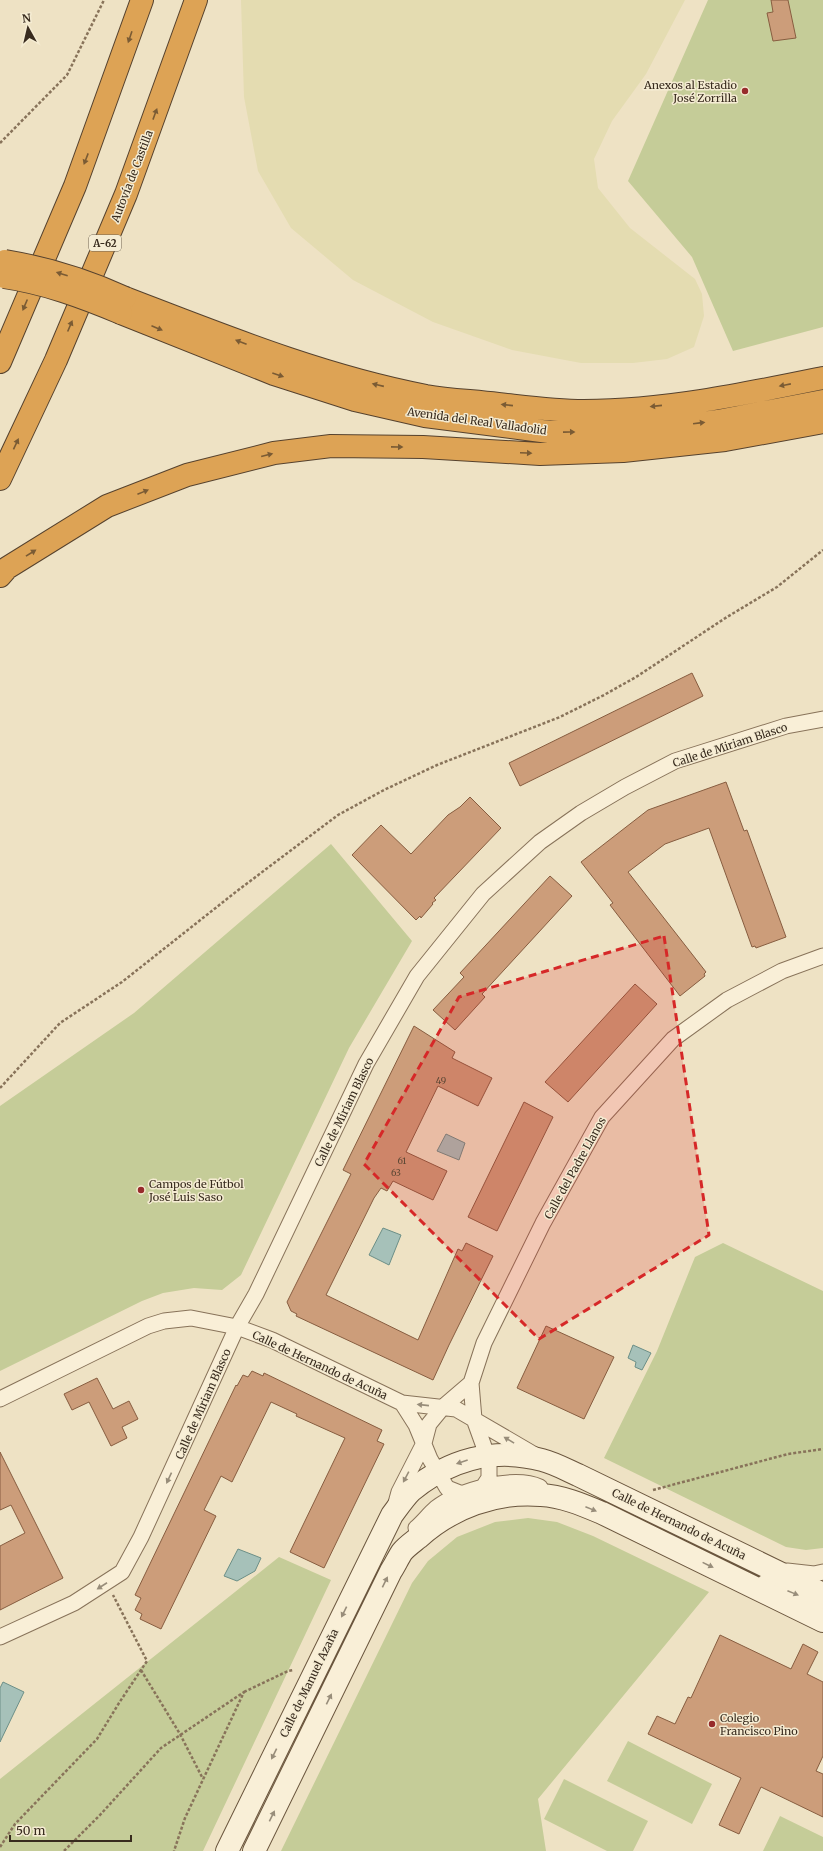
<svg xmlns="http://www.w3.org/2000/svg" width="823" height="1851" viewBox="0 0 823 1851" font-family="Merriweather,serif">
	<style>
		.farmland { fill: #e4dcb1 }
		.green { fill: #c5cc98 }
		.water { fill: #a6c1b9; stroke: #6c8f87 }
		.building { fill: #cc9d7a; stroke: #875d40 }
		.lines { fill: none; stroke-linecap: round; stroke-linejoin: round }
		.street-casing { stroke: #88735a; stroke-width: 17 }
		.secondary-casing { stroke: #6a553d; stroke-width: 24 }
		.highway-casing { stroke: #56422e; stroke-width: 24 }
		.path { stroke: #88735a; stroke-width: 2.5; stroke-dasharray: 3 2; stroke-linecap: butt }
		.street { stroke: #f9efd7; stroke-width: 15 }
		.secondary { stroke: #f9efd7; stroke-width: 22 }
		.highway { stroke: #dda355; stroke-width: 22 }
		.highway-bridge-casing { stroke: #56422e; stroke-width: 24; stroke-linecap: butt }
		.highway-bridge { stroke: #dda355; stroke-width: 22 }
		.oneway { fill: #7a5b34 }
		.oneway2 { fill: #988d7a }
		.marked { fill: #d62828; fill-opacity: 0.2; stroke: #d62828; stroke-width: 3; stroke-dasharray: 8 5; stroke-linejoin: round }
		.poi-dot { fill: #972b2b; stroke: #f5ecd3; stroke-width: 1.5 }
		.labels { text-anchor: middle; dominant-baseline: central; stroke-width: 3; stroke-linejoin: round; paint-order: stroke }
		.number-label { font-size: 9px; fill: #5d4835 }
		.shield { fill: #f5ecd3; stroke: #716554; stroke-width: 1 }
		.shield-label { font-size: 10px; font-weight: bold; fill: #382b1e }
		.poi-label { font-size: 11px; fill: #382b1e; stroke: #f5ecd3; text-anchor: start }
		.street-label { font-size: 11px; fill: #382b1e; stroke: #f5ecd3 }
	</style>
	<rect width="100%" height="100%" fill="#eee2c4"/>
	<path class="farmland" d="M241,0H685L646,74L612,121L594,159L598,188L630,228L695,279L702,294L704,316L694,347L667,359L633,363H581L512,350L433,322L353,280L291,228L258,171L244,97Z"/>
	<path class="green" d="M708,0H823V327L733,351L692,257L628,181Z
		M331,844L412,941L349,1048L241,1275L222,1290L194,1288L163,1293L142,1301L0,1371V1106L134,1013Z
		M723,1243L823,1291V1548L806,1550L786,1547L604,1458L657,1351L695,1257Z
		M528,1518L557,1522L593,1536L709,1592L538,1799L546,1851H281L412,1583L428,1561L457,1537L495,1522Z
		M279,1557L331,1580L203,1851H0V1779Z
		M628,1741L712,1784L692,1824L607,1781Z
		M564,1779L648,1821L633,1851H607L544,1819Z
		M780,1816L823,1837V1851H763Z"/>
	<path class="water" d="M446,1134L465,1143L459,1160L437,1151Z
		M383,1228L401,1235L389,1265L369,1255Z
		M633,1345L651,1353L642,1370L635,1367L636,1362L628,1358Z
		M238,1549L261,1558L255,1571L237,1581L224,1576Z
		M3,1682L24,1692L0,1742V1688Z"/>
	<path class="building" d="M771,0H788L796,38L773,41L767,13L773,12Z
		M692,673L703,696L520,786L509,763Z
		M726,782L744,831L747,830L786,937L756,948L755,946L752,947L709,828L665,844L628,872L706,972L704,974L705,976L680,996L610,905L613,903L581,862L648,810Z
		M470,797L501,828L434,898L436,900L432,903L433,904L421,918L420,916L416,920L352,855L381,825L411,854L448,815L460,807Z
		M550,876L572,896L482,994L485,997L455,1030L433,1010L464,977L460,973Z
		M635,984L657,1004L568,1102L545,1082Z
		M414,1026L455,1052L452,1058L492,1078L478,1106L438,1086L406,1152L447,1171L433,1200L393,1181L387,1191L381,1188L374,1198L326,1295L418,1340L458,1249L462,1251L466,1243L493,1256L449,1345L433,1380L296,1316L297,1314L291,1311L287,1302L351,1174L343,1170Z
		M524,1102L553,1117L497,1231L468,1217Z
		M546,1326L614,1357L584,1419L517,1388Z
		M252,1371L263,1376L264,1373L382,1430L377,1441L384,1444L324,1568L290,1552L345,1438L296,1416L297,1414L271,1402L232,1482L221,1476L204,1510L216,1516L161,1629L140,1619L142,1614L135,1610L141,1598L135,1595L236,1385L237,1386L243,1375L248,1377Z
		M97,1378L113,1409L129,1401L138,1419L122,1427L127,1438L111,1446L89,1402L72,1410L64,1394Z
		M0,1452L63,1578L0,1610V1546L25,1533L11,1505L0,1510Z
		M720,1635L791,1669L803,1644L818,1652L807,1674L823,1682V1756L816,1771L823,1774V1817L761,1787L739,1834L719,1825L741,1778L648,1734L657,1716L675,1724L688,1697L691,1698Z"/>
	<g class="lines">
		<defs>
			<path id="street" d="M0,1399L148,1326L164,1321L191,1318L237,1327L272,1340L402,1403L456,1409L535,1455
				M402,1403L416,1425L430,1459L447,1488L462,1494
				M483,1487L489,1478V1466L487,1455L474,1419L471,1383L484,1343L543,1223L602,1117L673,1039L727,1000L782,971L823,956
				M396,1503L399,1492L424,1443L429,1424L443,1407L471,1383
				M416,1528C423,1522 429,1514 436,1508C459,1490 513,1475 540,1487
				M787,1571L814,1574L823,1572
				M765,1582L823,1604
				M0,1637L74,1603L122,1572L141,1537L237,1327L256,1294L366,1064L417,976L483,894L540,842L581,813L625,787L675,761L786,726L823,719"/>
			<path id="secondary" d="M227,1851L392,1515C398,1507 404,1498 411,1491C449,1460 494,1447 542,1460C554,1463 567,1470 578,1475L823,1594
				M254,1851L391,1571C395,1565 398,1558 402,1552C406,1547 413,1542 418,1538C451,1508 496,1491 541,1495C562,1496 583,1505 602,1513L823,1621"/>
			<path id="highway" d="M125,298C224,336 322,376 426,396C450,400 474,401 498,404C526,407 555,411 584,411C664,411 745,394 823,378
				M121,313L274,374L355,400L425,416L549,432L624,431L671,427L718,421L823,401
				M0,362L75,186L142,0
				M0,479L56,360L126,194L196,0
				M0,576L7,568L107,506L187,475L274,453L331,446L423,447L540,454L623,451L725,440L823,422"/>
		</defs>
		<use href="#street" class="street-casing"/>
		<use href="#secondary" class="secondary-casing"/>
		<use href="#highway" class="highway-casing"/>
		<path class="path" d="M0,143L67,75L104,0
			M0,1088L60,1023L122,982L237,891L338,815L384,790L437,765L560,717L604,695L636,677L727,617L777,587L823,550
			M653,1490L788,1454L823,1449
			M141,1670L180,1734L203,1779
			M244,1692L288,1671L294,1670
			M0,1847L15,1824L97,1739L119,1703L147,1661L113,1595
			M64,1851L100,1815L161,1748L244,1692L185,1818L174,1851"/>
		<use href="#street" class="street"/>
		<use href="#secondary" class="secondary"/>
		<use href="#highway" class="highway"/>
		<defs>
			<path id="highway-bridge" d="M5,261C47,268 86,280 125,298
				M4,277C45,283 83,297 121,313"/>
		</defs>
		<use href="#highway-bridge" class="highway-bridge-casing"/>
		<use href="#highway-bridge" class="highway-bridge"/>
	</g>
	<defs><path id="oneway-solid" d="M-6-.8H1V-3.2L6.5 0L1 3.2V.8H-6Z"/></defs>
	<g class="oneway">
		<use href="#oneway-solid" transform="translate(130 37) rotate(109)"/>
		<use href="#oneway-solid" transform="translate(155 114) rotate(-70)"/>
		<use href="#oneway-solid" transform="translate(86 159) rotate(111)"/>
		<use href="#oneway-solid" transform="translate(62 274) rotate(-162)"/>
		<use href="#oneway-solid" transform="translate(25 305) rotate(113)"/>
		<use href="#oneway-solid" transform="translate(70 326) rotate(-67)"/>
		<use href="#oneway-solid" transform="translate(157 328) rotate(23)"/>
		<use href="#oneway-solid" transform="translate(241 342) rotate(-159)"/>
		<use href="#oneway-solid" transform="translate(278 375) rotate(19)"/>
		<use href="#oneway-solid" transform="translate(378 385) rotate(-167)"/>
		<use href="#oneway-solid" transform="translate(785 385) rotate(169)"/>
		<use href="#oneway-solid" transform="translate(507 405) rotate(-174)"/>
		<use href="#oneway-solid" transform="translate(656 406) rotate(174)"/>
		<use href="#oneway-solid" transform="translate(699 423) rotate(-7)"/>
		<use href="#oneway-solid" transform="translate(569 432) rotate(-1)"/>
		<use href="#oneway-solid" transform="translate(16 444) rotate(-65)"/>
		<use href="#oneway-solid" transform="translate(397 447) rotate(1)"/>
		<use href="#oneway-solid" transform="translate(526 453) rotate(2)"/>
		<use href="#oneway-solid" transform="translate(267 455) rotate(-14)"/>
		<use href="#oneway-solid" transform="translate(143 492) rotate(-22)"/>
		<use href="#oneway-solid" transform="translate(31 553) rotate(-32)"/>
	</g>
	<g class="oneway2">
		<use href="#oneway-solid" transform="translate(423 1405) rotate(-174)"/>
		<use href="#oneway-solid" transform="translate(509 1440) rotate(-149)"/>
		<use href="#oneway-solid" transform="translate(462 1462) rotate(161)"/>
		<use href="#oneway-solid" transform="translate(406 1477) rotate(118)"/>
		<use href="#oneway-solid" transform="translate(169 1478) rotate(115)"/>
		<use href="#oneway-solid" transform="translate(591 1509) rotate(22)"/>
		<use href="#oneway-solid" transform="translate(708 1565) rotate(26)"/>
		<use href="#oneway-solid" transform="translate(385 1582) rotate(-64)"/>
		<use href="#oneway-solid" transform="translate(102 1586) rotate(147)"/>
		<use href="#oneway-solid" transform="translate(793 1593) rotate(22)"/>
		<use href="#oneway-solid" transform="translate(344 1612) rotate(116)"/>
		<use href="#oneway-solid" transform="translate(329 1699) rotate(-64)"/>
		<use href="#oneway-solid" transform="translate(274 1754) rotate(116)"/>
		<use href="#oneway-solid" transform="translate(272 1816) rotate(-64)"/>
	</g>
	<path class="marked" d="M664,936L709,1235L539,1339L364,1164L459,997Z"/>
	<g class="poi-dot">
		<circle cx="745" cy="91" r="4"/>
		<circle cx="141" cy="1190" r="4"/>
		<circle cx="712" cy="1724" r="4"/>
	</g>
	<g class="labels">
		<g class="number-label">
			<text x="441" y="1080">49</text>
			<text x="402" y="1160">61</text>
			<text x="396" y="1172">63</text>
		</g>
		<rect class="shield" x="89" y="235" width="32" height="16" rx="3"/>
		<g class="shield-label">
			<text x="105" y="243">A-62</text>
		</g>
		<g class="poi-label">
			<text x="737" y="85" text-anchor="end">Anexos al Estadio<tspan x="737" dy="13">José Zorrilla</tspan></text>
			<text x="149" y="1184">Campos de Fútbol<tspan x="149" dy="13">José Luis Saso</tspan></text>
			<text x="720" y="1718">Colegio<tspan x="720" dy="13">Francisco Pino</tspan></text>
		</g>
		<g class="street-label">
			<text transform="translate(132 176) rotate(-69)">Autovía de Castilla</text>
			<text transform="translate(477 421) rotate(8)">Avenida del Real Valladolid</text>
			<text transform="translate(730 745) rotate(-18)">Calle de Miriam Blasco</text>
			<text transform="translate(344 1112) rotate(-64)">Calle de Miriam Blasco</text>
			<text transform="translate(575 1168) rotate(-61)">Calle del Padre Llanos</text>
			<text transform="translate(320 1365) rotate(25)">Calle de Hernando de Acuña</text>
			<text transform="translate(203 1404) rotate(-66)">Calle de Miriam Blasco</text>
			<text transform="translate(679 1524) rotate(26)">Calle de Hernando de Acuña</text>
			<text transform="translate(309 1683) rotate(-64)">Calle de Manuel Azaña</text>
		</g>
	</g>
	<g transform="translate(28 28) rotate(352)" stroke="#f5ecd3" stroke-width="3" paint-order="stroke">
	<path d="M0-3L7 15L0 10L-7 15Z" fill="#382b1e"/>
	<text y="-6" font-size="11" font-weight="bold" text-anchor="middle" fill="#382b1e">N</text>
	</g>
	<path d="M10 1835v6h121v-6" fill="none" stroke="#382b1e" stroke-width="2"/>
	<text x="16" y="1835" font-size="12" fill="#382b1e" stroke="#f5ecd3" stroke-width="3" paint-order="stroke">50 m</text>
</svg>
